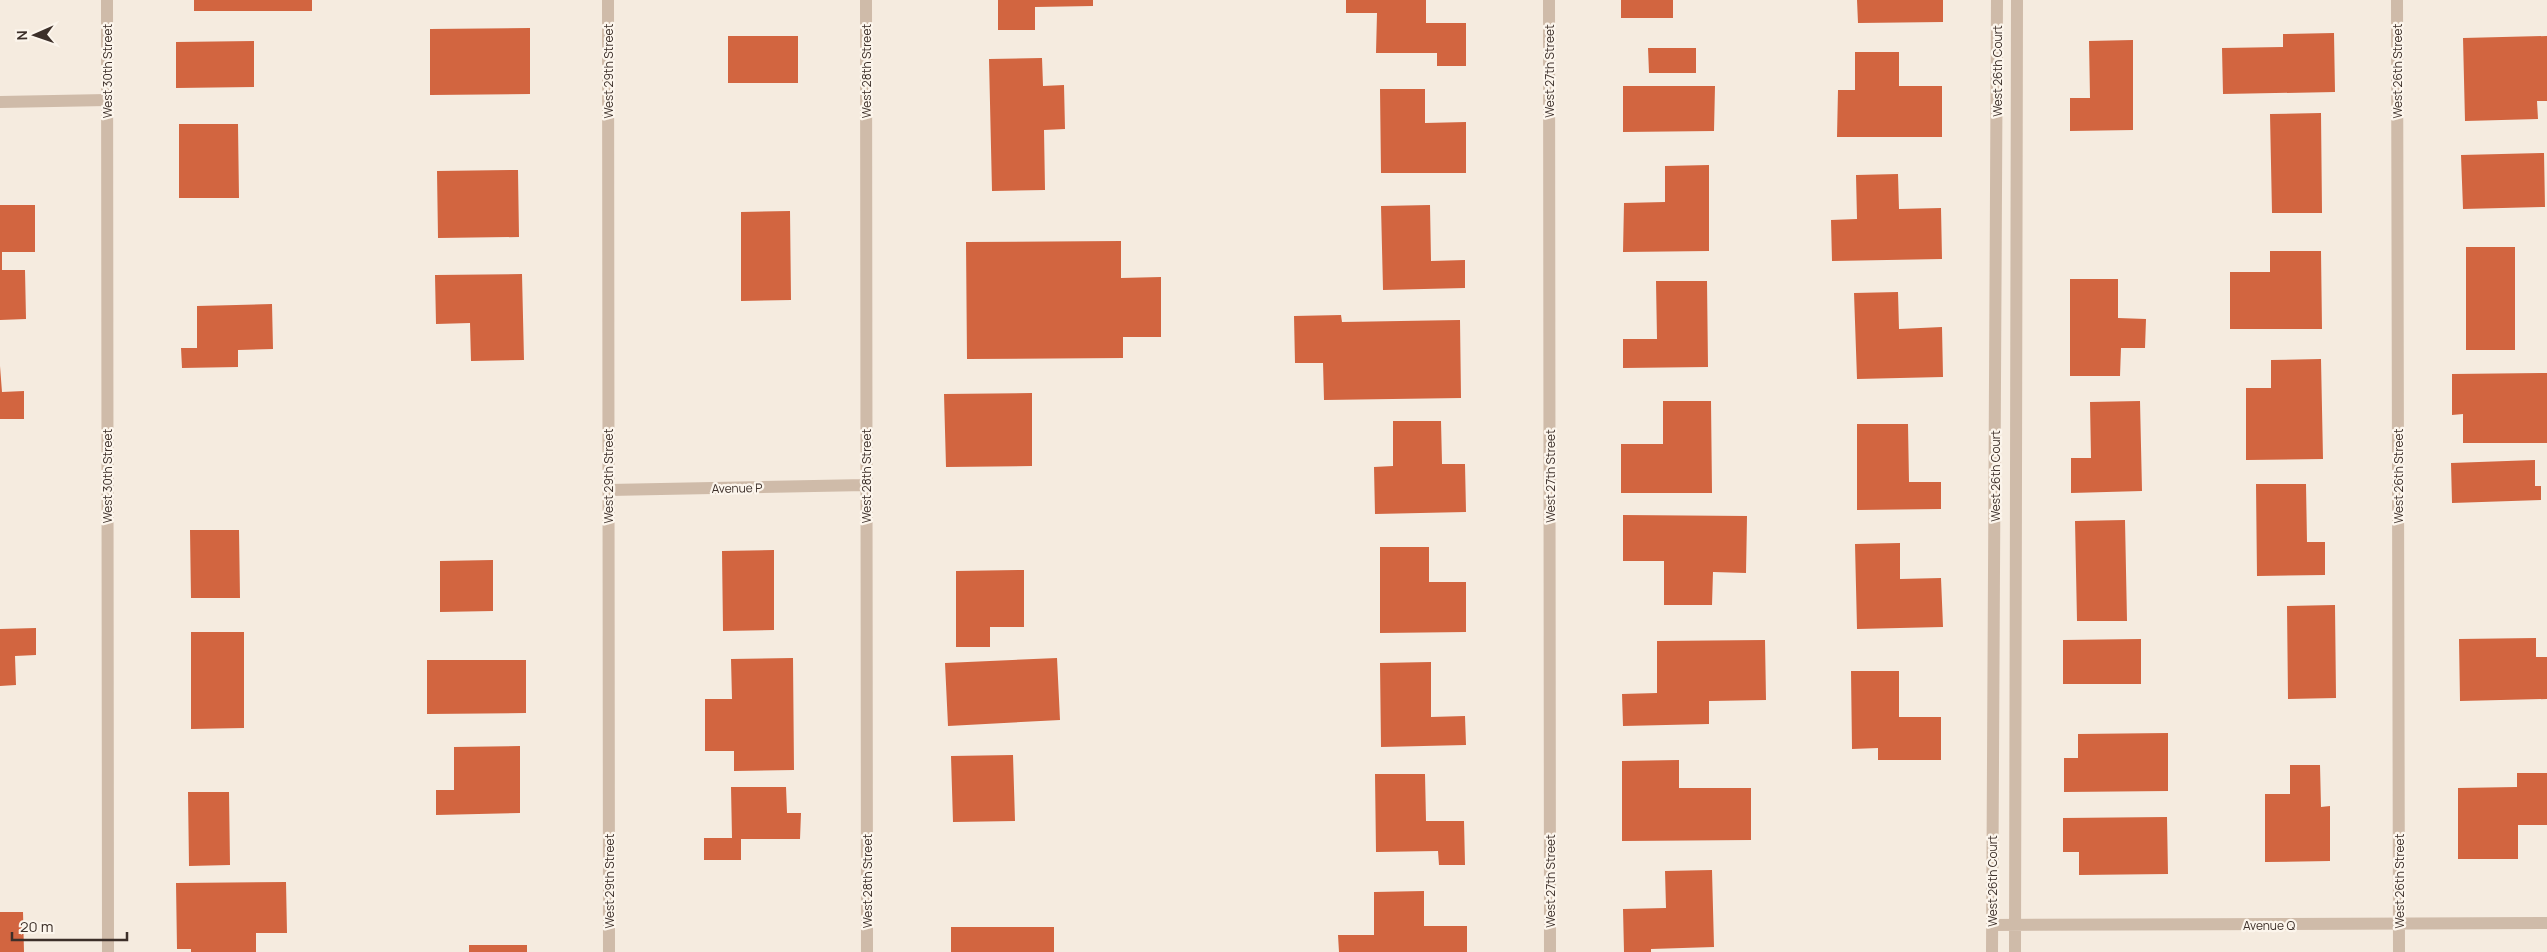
<svg xmlns="http://www.w3.org/2000/svg" width="2547" height="952" viewBox="0 0 2547 952" font-family="Manrope,sans-serif">
	<style>
		.building { fill: #d26540 }
		.lines { fill: none; stroke-linecap: round; stroke-linejoin: round }
		.lane { stroke: #cfbba9; stroke-width: 12 }
		.street { stroke: #cfbba9; stroke-width: 12 }
		.labels { text-anchor: middle; dominant-baseline: central; stroke-width: 4.5; stroke-linejoin: round; paint-order: stroke }
		.street-label { font-size: 12px; fill: #3c2f29; stroke: #fcf5ec }
	</style>
	<rect width="100%" height="100%" fill="#f5ebdf"/>
	<path class="building" d="M194,0H312V11H194Z
		M998,0H1093V6L1035,7V30H998Z
		M1346,0H1426V23H1466V66H1437V53H1376L1377,13H1346Z
		M1621,0H1673V18H1621Z
		M1857,0H1943V22L1858,23Z
		M530,28V94L430,95V29Z
		M2334,33L2335,92L2223,94L2222,48L2283,47V34Z
		M728,36H798V83H728Z
		M2547,36V101H2537L2538,119L2465,121L2463,38Z
		M2133,40V130L2070,131V98H2090L2089,41Z
		M254,41V87L176,88V42Z
		M1648,48H1696V73H1649Z
		M1855,52H1899V86H1942V137H1837L1838,90H1855Z
		M1042,58L1043,86L1064,85L1065,129L1044,130L1045,190L992,191L989,59Z
		M1623,86H1715L1714,131L1623,132Z
		M1380,89H1425V123L1466,122V173H1381Z
		M2321,113L2322,213H2272L2270,114Z
		M179,124H238L239,198H179Z
		M2544,153L2545,207L2463,209L2461,155Z
		M1709,165V251L1623,252L1624,203L1665,202V166Z
		M518,170L519,237L438,238L437,171Z
		M1898,174L1899,209L1941,208L1942,259L1832,261L1831,220L1857,219L1856,175Z
		M0,205H35V252H2V270H25L26,319L0,320Z
		M1430,205L1431,261L1465,260V288L1383,290L1381,206Z
		M790,211L791,300L741,301V212Z
		M1121,241V278L1161,277V337H1123V358L967,359L966,242Z
		M2466,247H2515V350H2466Z
		M2270,251H2321L2322,329H2230V272H2270Z
		M522,274L524,360L471,361L470,323L436,324L435,275Z
		M2070,279H2118V318L2146,319L2145,348H2121L2120,376H2070Z
		M1656,281H1707L1708,367L1623,368V339H1657Z
		M1898,292L1899,329L1942,327L1943,377L1857,379L1854,293Z
		M272,304L273,349L238,350V367L182,368L181,348H197V306Z
		M1341,315L1342,322L1460,320L1461,398L1324,400L1323,363H1295L1294,316Z
		M2321,359L2323,459L2246,460V388H2271V360Z
		M0,366L2,392L24,391V419H0Z
		M2547,373V443H2463V414L2452,415V374Z
		M1032,393V466L946,467L944,394Z
		M1663,401H1711L1712,493H1621V444H1663Z
		M2140,401L2142,491L2071,493V458H2091L2090,402Z
		M1393,421H1441L1442,464H1465L1466,512L1375,514L1374,467L1393,466Z
		M1857,424H1908L1909,482H1941V509L1857,510Z
		M2535,460V486H2541V500L2452,503L2451,463Z
		M2256,484H2306L2307,542H2325V575L2257,576Z
		M1623,515L1747,516L1746,573L1713,572L1712,605H1664V561H1623Z
		M2125,520L2127,621H2077L2075,521Z
		M190,530H239L240,598H191Z
		M1900,543V579L1941,578L1943,627L1857,629L1855,544Z
		M1380,547H1429V582H1466V632L1380,633Z
		M774,550V630L723,631L722,551Z
		M493,560V611L440,612V561Z
		M1024,570V627H990V647H956V571Z
		M2335,605L2336,698L2288,699L2287,606Z
		M36,628V655L15,656L16,685L0,686V629Z
		M191,632H244V728L191,729Z
		M2536,638V657H2547V699L2460,701L2459,639Z
		M2141,639V684H2063V640Z
		M1765,640L1766,700L1709,701V724L1623,726L1622,694L1657,693V641Z
		M793,658L794,770L734,771V751H705V699H732L731,659Z
		M1057,658L1060,720L948,726L945,663Z
		M427,660H526V713L427,714Z
		M1431,662V717L1465,716L1466,745L1381,747L1380,663Z
		M1851,671H1899V717H1941V760H1878V748L1852,749Z
		M2168,733V791L2064,792V758H2078V734Z
		M520,746V813L436,815V790H454V747Z
		M1013,755L1015,821L953,822L951,756Z
		M1679,760V788H1751V840L1622,841V761Z
		M2290,765H2320L2321,807L2330,806V861L2265,862V794H2290Z
		M2517,773H2547V825H2518V859H2458V788L2517,787Z
		M1375,774H1425L1426,821H1464L1465,865H1439L1438,851L1376,852Z
		M731,787H786L787,813H801L800,839H741V860H704V838H732Z
		M188,792H229L230,865L189,866Z
		M2167,817L2168,874L2079,875V852H2063V818Z
		M1712,870L1714,947L1651,949V952H1624L1623,909L1666,908L1665,871Z
		M286,882L287,933H256V952H191V949H177L176,883Z
		M1424,891V926H1467V952H1339L1338,935H1374V892Z
		M0,912H23L24,952H0Z
		M951,927H1054V952H951Z
		M469,945H527V952H469Z"/>
	<g class="lines">
		<path class="lane" d="M0,102L107,100"/>
		<path class="street" d="M107,0L108,952
			M608,0L609,952
			M866,0L867,952
			M1549,0L1550,952
			M2397,0L2399,952
			M609,490L866,485
			M1992,925L2547,923
			M1992,952L1997,0
			M2015,952L2017,0"/>
	</g>
	<g class="labels">
		<g class="street-label">
			<text transform="translate(107 71) rotate(-90)">West 30th Street</text>
			<text transform="translate(608 71) rotate(-90)">West 29th Street</text>
			<text transform="translate(866 71) rotate(-90)">West 28th Street</text>
			<text transform="translate(1549 71) rotate(-90)">West 27th Street</text>
			<text transform="translate(1997 71) rotate(-90)">West 26th Court</text>
			<text transform="translate(2397 71) rotate(-90)">West 26th Street</text>
			<text transform="translate(107 476) rotate(-90)">West 30th Street</text>
			<text transform="translate(608 476) rotate(-90)">West 29th Street</text>
			<text transform="translate(866 476) rotate(-90)">West 28th Street</text>
			<text transform="translate(1550 476) rotate(-90)">West 27th Street</text>
			<text transform="translate(1995 476) rotate(-90)">West 26th Court</text>
			<text transform="translate(2398 476) rotate(-90)">West 26th Street</text>
			<text transform="translate(737 488) rotate(-1)">Avenue P</text>
			<text transform="translate(609 881) rotate(-90)">West 29th Street</text>
			<text transform="translate(867 881) rotate(-90)">West 28th Street</text>
			<text transform="translate(1550 881) rotate(-90)">West 27th Street</text>
			<text transform="translate(1992 881) rotate(-90)">West 26th Court</text>
			<text transform="translate(2399 881) rotate(-90)">West 26th Street</text>
			<text x="2269" y="925">Avenue Q</text>
		</g>
	</g>
	<g transform="translate(35 35) rotate(268)" stroke="#fcf5ec" stroke-width="4" paint-order="stroke">
	<path d="M0-4L9 19L0 12L-9 19Z" fill="#3c2f29"/>
	<text y="-8" font-size="14" font-weight="bold" text-anchor="middle" fill="#3c2f29">N</text>
	</g>
	<path d="M12 932v8h115v-8" fill="none" stroke="#3c2f29" stroke-width="2.5"/>
	<text x="20" y="932" font-size="15" fill="#3c2f29" stroke="#fcf5ec" stroke-width="4" paint-order="stroke">20 m</text>
</svg>
